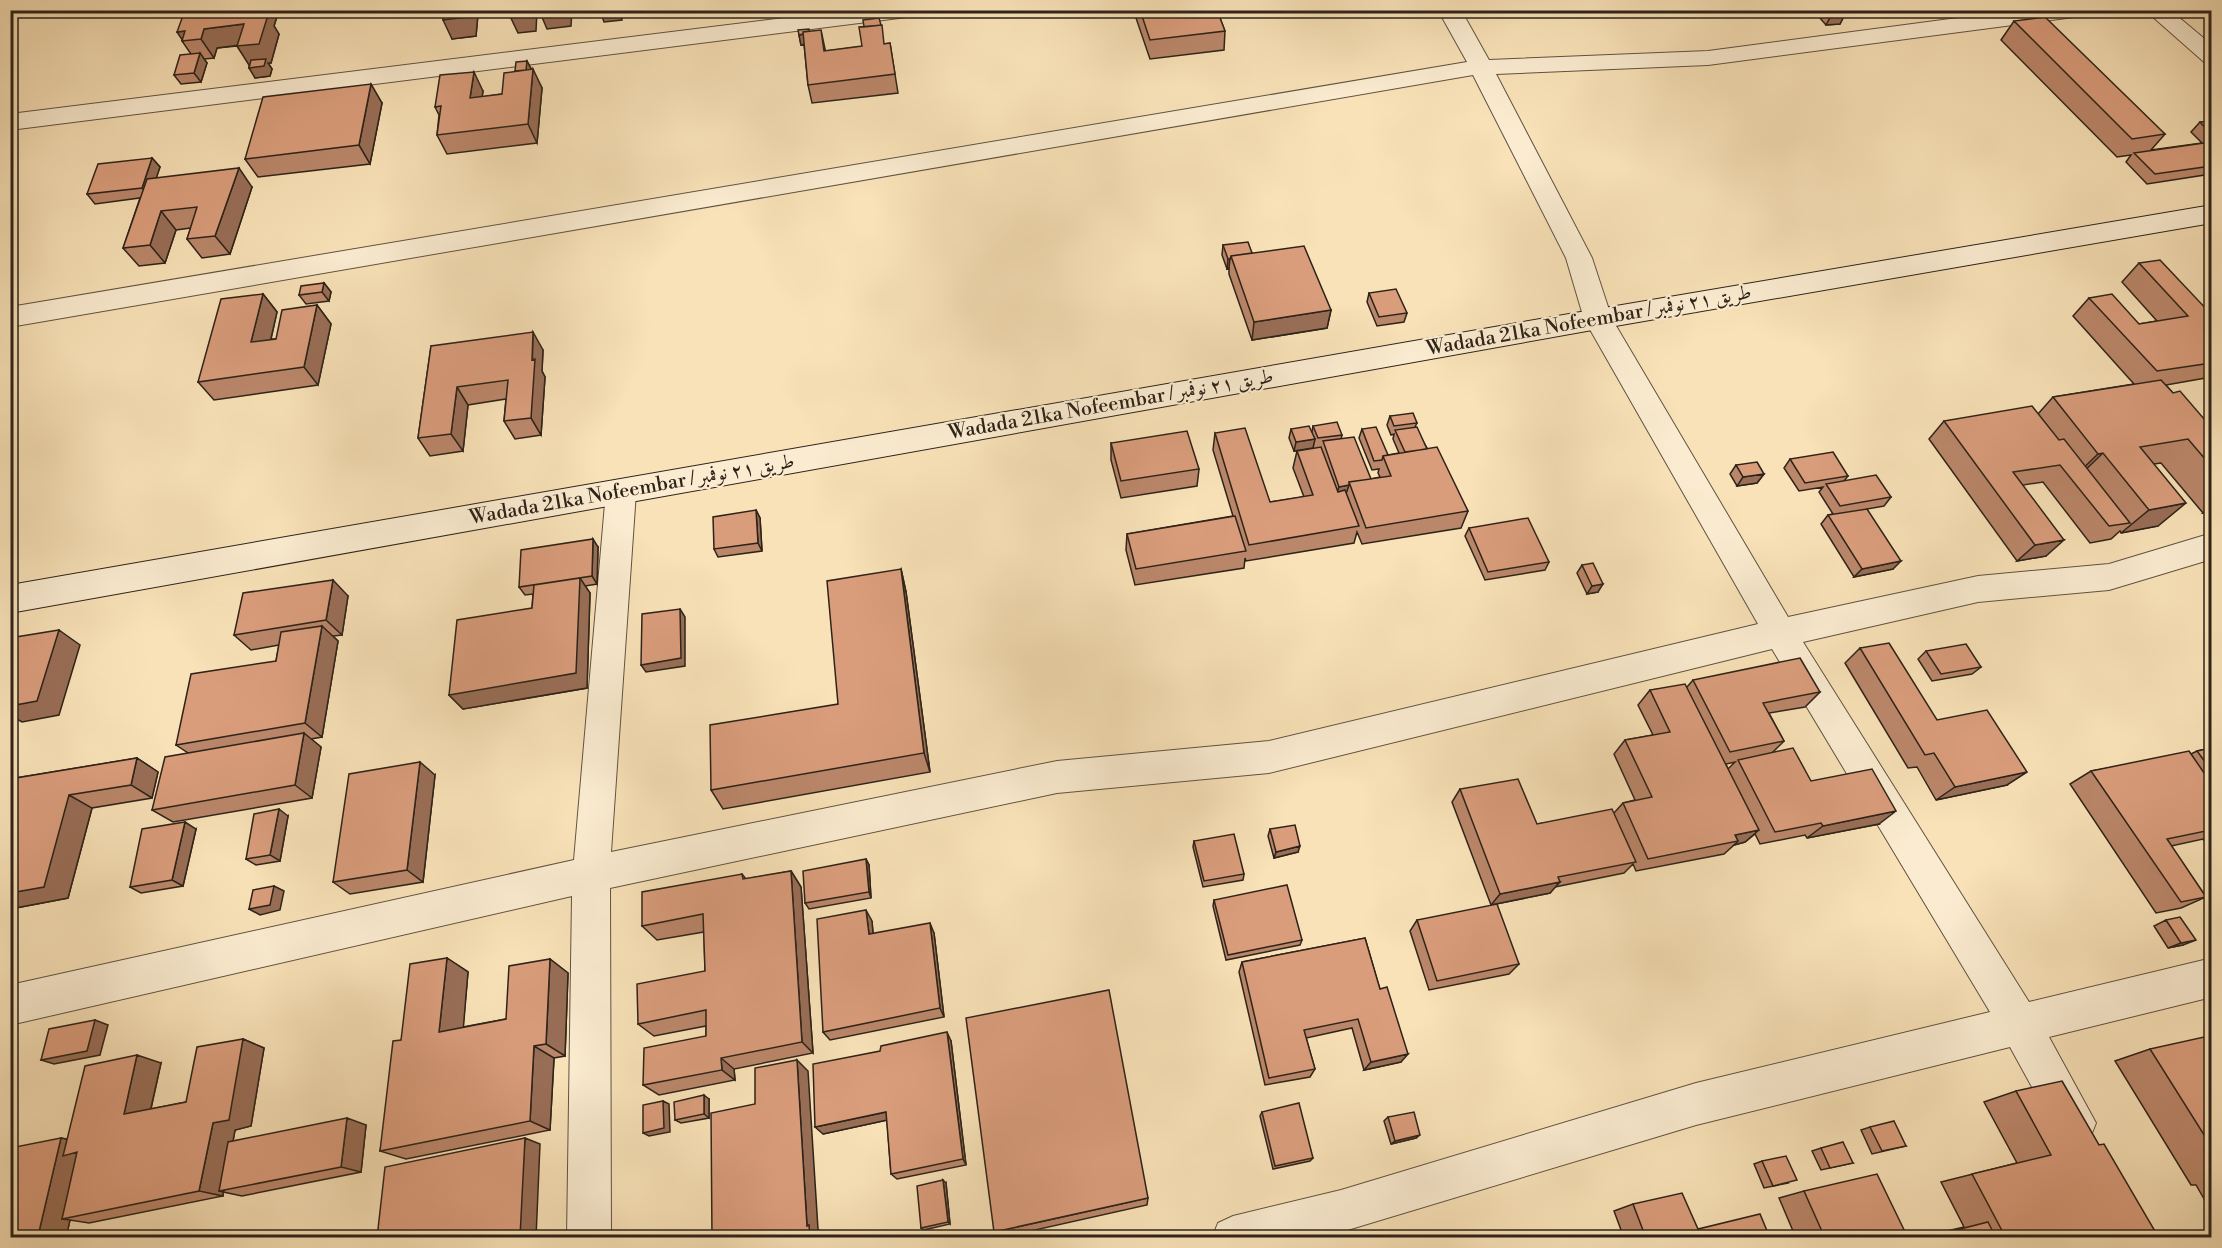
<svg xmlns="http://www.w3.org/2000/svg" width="2222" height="1248" viewBox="0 0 2222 1248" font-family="'Libre Bodoni',Amiri,serif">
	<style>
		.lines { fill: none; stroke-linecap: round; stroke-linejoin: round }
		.street-casing { stroke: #605341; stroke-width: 2 }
		.secondary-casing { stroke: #2d2319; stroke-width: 2 }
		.street { fill: #fbecd1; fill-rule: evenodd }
		.secondary { fill: #fbecd1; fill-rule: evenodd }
		.wall { fill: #bb876b; stroke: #2d2319; stroke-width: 1.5; fill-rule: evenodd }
		.shaded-wall { fill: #996e57; stroke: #2d2319; stroke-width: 1.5 }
		.building { fill: #da9d7c; stroke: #2d2319; stroke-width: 1.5 }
		.labels { text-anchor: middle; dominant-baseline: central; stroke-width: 4.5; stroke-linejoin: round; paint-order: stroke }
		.street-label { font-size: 20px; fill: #2d2319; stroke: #fbecd1 }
	</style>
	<rect width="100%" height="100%" fill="#f9e2b8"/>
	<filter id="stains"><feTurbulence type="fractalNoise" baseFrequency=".00333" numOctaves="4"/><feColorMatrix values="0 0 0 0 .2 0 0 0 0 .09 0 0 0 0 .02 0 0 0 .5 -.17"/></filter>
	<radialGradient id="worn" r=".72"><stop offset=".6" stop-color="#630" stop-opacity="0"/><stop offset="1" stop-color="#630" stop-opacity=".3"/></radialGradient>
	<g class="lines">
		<defs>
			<path id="street" d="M848,10H918L915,15L907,17L10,130V114Z
				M1438,10H1461L1489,60L1708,51L2018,10H2085L2082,15L2074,17L1708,65L1496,74L1592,258L1612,319L1788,617L1978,576L2109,564L2212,533V559L2109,590L1978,602L1803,642L2029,1002L2212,958V997L2049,1037L2096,1123L2090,1138L2075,1144L2060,1138L2010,1047L1696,1125L1321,1238H1212L1218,1223L1233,1216L1341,1190L1696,1083L1990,1012L1772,649L1269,773L1057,793L610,888L611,1238H567L572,896L10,1025V985L574,860L606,492L610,483L621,480L632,483L636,492L611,852L1057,761L1269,741L1758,624L1584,319L1566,258L1473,75L10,327V307L1467,62Z
				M2145,10H2170L2212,45V64L2204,62Z"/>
			<path id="secondary" d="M2212,205V223L1598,329L10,613V585L1598,309Z"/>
		</defs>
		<use href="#street" class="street-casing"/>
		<use href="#secondary" class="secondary-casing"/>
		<use href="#street" class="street"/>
		<use href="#secondary" class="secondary"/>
	</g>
	<path class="wall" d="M444,10H508L478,14L476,36L452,39Z
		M712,10H742V12L714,16Z
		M1125,10H1217L1225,31L1224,50L1150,59L1135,15L1127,16Z
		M1823,10H1842L1845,14L1840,24L1826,25L1819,17Z
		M1869,10L1866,15L1854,17L1849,11Z
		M278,13L274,26L279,34L271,63H268L272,69L270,76L255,78L250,65L237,46L217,48L214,58L204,59L207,63L201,82L181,84L174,75L191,54L182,41Z
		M2014,21L2165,134L2151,150L2202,143L2191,132L2200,122L2211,121V144L2206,145L2211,150V174L2147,184L2126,162L2131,155L2117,157L2001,40Z
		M809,31L826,51L890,43L898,93L812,103L808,85L804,44L801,45L799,35Z
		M527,61L542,88L537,143L447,154L437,135L439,115L435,107L483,91L482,97L502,94L515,71Z
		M382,103L370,164L258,177L245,159Z
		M152,158L160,167L156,178L252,187L230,254L202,258L187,239L191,228L176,230L165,263L139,266L123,248L140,198L95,204L87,194Z
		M1223,245L1252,253L1331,310L1327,328L1252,340L1229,274V268L1227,269L1222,255Z
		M2139,263L2211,314V377L2166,385L2173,393L2211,427V512L2203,513L2161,463L2154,464L2158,526L2121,533L2120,531L2111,539L2090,543L2043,482L2023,485L2046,556L2017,561L1929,439L1944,421L2038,414L2053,397L2134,384L2073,316L2089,298L2139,324L2157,321L2122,282Z
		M324,283L331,292L329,301L306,304L299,295Z
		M1369,293L1407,313L1404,322L1377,326L1367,302Z
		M263,294L277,312L271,339H276L317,305L331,324L318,385L214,400L198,382Z
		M431,346L543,350L542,371L545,377L541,435L515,439L504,421L506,399L468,405L463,451L430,456L418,438Z
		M1390,416L1417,423L1415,427L1427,448L1468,511L1461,528L1362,544L1357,532L1354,543L1246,561L1245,558L1244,568L1135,585L1126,550L1127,534L1233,516L1213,450L1215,433L1270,502L1304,497L1293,468L1297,451H1294L1289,438L1291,429L1312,432L1313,426L1342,435L1341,439L1371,479L1380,477L1378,473L1379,469L1372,470L1359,438L1362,429L1388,455L1399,453L1393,439L1394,434L1391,435L1387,425Z
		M1111,443L1199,469L1197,486L1121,498L1111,460Z
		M1790,459L1848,476L1844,481L1891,497L1884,506L1867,509L1893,569L1854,577L1821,524L1828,515L1833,514L1819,492L1823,487L1799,491L1784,468Z
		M1736,465L1764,474L1757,483L1737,486L1730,474Z
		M756,510L760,518L762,551L718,557L714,549Z
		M1469,528L1549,562L1545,570L1485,580L1465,536Z
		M598,547L597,584L585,586L590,593L587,688L463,709L449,695L532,608L533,594L525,595L519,587Z
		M1582,565L1598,592L1587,594L1577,573Z
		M901,569L906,592L930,772L723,809L711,790L838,704Z
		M348,596L342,635L333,636L338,641L322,737L311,739L321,747L312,798L173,822L152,810L188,753L176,745L276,661L279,645L251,650L234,635Z
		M1860,648L2007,785L1936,800L1917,767L1908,768L1845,663Z
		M1926,651L1981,667L1972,674L1932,681L1918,659Z
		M1693,680L1820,692L1805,707L1769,713L1784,741L1772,753L1811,781L1879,824L1807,838L1805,835L1760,844L1755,834L1745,842L1734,845L1724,854L1636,871L1633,864L1624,873L1555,887L1550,893L1491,905L1452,802L1460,789L1537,824L1614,813L1623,803L1635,800L1614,754L1625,740L1653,735L1638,705L1650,690L1687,687ZM1735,762L1728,769L1726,764Z
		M2211,748V851L2203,839L2171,846L2206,897L2181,908L2156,913L2070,784L2091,771L2191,754L2197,751Z
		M137,758L158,772L152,798L92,808L68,898L10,909V779Z
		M435,775L423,882L350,894L333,882Z
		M288,816L280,861L256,865L246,859Z
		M196,829L183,886L141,893L130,887Z
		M1270,829L1298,852L1274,858L1268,836Z
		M1194,841L1244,874L1243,880L1203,887L1193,847Z
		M866,859L869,865L871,898L809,909L805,903Z
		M791,871L801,887L813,1053L734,1069L735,1080L659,1095L643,1085L706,1036V1026L654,1036L638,1024L705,971L704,932L657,940L642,926L742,874L746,879Z
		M1214,900L1302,940L1300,945L1226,960L1213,906Z
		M1417,920L1519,964L1509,974L1429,990L1410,931Z
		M2166,920L2183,945L2168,948L2154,926Z
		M872,921L873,934L934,933L944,1017L830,1040L823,1032Z
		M1365,938L1401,1062L1364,1070L1352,1028L1306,1038L1315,1069L1310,1077L1265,1085L1239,972L1242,962Z
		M447,958L468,972L463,1027L506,1019L550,959L568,973L565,1056L554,1058L550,1130L406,1159L380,1151L401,1040Z
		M243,1039L264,1048L251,1126L235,1130L233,1141L366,1125L361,1172L242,1196L223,1192V1196L89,1223L70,1220L66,1238H10L61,1138L67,1139L161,1063L151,1109L186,1102Z
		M951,1041L966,1165L897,1179L891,1174L887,1120L823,1134Z
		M2211,1048V1211L2196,1185H2191L2115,1061L2150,1049Z
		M2016,1091L2099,1145L2159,1238H1917L1964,1227L1941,1182L2017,1163L1984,1102Z
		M709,1099V1118L681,1123L675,1120Z
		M1262,1112L1313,1158L1310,1161L1273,1169L1260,1116Z
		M1388,1117L1416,1138L1391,1144L1384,1121Z
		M1870,1127L1906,1146L1872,1154L1861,1130Z
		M1821,1148L1853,1163L1821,1170L1812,1151Z
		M1762,1161L1788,1183L1764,1188L1754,1164Z
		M946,1183L950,1224L924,1230L921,1228Z
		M1804,1191L1908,1238H1796L1779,1198Z
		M1148,1198L1147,1205L999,1238L994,1232Z
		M1633,1204L1698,1229L1770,1238H1624L1614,1211Z"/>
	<path class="shaded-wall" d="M261,10H276L278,13L274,26L279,34L271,63H268L272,69L270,76L255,78L249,68V65L237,46L260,16Z
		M468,10H477L478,14L476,36L452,39L443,20Z
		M528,10H537L536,31L518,33L509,14Z
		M539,10H572L571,26L547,29Z
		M600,10H622V20L604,22Z
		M1858,10H1869L1866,15L1854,17Z
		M1845,14L1840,24L1826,25L1831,16Z
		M244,24L256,43L217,48L214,58L201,39L204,29Z
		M821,30L825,49L828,70L824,51Z
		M185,31L183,41L177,32Z
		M809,33L811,43L801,45L799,35Z
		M200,53L207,63L201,82L194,73Z
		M527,61L532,71L519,83Z
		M533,69L542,88L537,143L528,124Z
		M474,72L483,91L479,117L470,98Z
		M371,84L382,103L370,164L359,145Z
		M2211,138V144L2205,145Z
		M152,158L160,167L150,197L142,188Z
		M239,168L252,187L230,254L215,236Z
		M161,211L176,230L165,263L150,245Z
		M1228,259H1230L1229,268L1227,269Z
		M324,283L331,292L329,301L322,292Z
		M263,294L277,312L266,360L251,342Z
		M317,305L331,324L318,385L304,367Z
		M1331,310L1327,328L1252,340L1254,322Z
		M533,332L543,350L542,371L545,377L541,435L531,418Z
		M457,387L468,405L463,451L451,434Z
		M1315,439L1313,448L1294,451L1296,442Z
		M2103,453L2078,477L2073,478L2098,454Z
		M1764,474L1757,483L1737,486L1743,477Z
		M1349,485L1346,494L1336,495L1339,487Z
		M2186,503L2158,526L2121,533L2149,510Z
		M2211,506V512L2203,513Z
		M756,510L760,518L762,551L758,543Z
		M593,539L598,547L597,584L592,576Z
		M2064,540L2046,556L2017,561L2035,545Z
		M1901,561L1893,569L1854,577L1862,569Z
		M901,569L906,592L930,772L924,753Z
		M580,578L590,593L587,688L463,709L449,695Z
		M333,580L348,596L342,635L326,620Z
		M1603,584L1598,592L1587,594L1592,586Z
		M680,609L685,617V666L646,672L641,665Z
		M322,626L338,641L322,737L305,723Z
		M59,630L80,645L59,715L22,722L10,715V700Z
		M304,733L321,747L312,798L295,785Z
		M137,758L158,772L152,798L131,785Z
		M420,762L435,775L423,882L407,870Z
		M2027,772L2007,785L1936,800L1955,787Z
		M69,795L92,808L68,898L10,909V893Z
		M279,809L288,816L280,861L270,855Z
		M1896,811L1879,824L1807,838L1823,826Z
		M185,822L196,829L183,886L172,880Z
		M1759,830L1745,842L1734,845L1738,841L1735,835Z
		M1300,846L1298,852L1274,858L1276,852Z
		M866,859L869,865L871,898L869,892Z
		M791,871L801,887L813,1053L802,1042Z
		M1560,882L1550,893L1491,905L1500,894Z
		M274,886L284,891L280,910L260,915L249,909Z
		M866,910L872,921L874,945L869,934Z
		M930,923L934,933L944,1017L940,1008Z
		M2196,940L2183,945L2168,948L2181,943Z
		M447,958L468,972L462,1044L439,1032Z
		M550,959L568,973L565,1056L546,1044Z
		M95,1020L108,1025L100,1055L54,1064L41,1060Z
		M947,1032L951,1041L966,1165L963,1159Z
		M243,1039L264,1048L251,1126L235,1130L224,1191H219L223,1192V1196L199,1191L213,1123Z
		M534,1046L554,1058L550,1130L530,1121Z
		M1408,1054L1401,1062L1364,1070L1371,1062Z
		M137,1055L161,1063L148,1121L124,1114Z
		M721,1058L734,1069L735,1080L722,1070Z
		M797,1060L808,1071L818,1229L820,1231L821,1238H810L807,1226Z
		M704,1095L709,1099V1118L704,1114Z
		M663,1101L669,1104L670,1132L649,1136L643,1133Z
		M886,1112L892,1119L823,1134L815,1127Z
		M347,1118L366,1125L361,1172L341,1167Z
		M1420,1135L1416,1138L1391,1144L1395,1141Z
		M61,1138L87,1144L62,1219L70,1220L66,1238H51L38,1236Z
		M525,1138L540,1144L536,1238H518Z
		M943,1180L946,1183L950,1224L948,1222Z"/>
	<path class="building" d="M185,10H261L260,16L268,15L259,44L237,46L244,24L204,29L201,39L182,41L185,31L177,32Z
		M444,10H468L467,17L443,20Z
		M510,10H528V12L509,14Z
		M1140,10H1217L1225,31L1150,40Z
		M1827,10H1842L1845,14L1831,16Z
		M2045,17L2165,134L2132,139L2014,21Z
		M879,18L881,25L864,27L863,20Z
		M882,25L884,44L890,43L895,74L808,85L803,32L821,30L824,51L862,46L859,27Z
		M809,29V31L803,32V34L799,35L798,30Z
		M200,53L194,73L174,75L180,55Z
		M266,59L264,66L249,68L251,60Z
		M527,61L526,70L515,71L516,62Z
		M533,69L528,124L437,135L441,106L435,107L440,75L474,72L470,98L502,94L504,73Z
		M371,84L359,145L245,159L263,97Z
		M2211,121V134L2200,122Z
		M2204,143L2211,150V166L2155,174L2134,153Z
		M152,158L142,188L87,194L98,164Z
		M239,168L215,236L187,239L197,207L161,211L150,245L123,248L147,179Z
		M1248,242L1252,253L1231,256L1230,259H1228L1223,245Z
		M1304,246L1331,310L1254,322L1231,256Z
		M2160,260L2211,314V363L2157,371L2089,298L2112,294L2139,324L2188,316L2139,263Z
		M324,283L322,292L299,295L301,286Z
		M1396,289L1407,313L1379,317L1369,293Z
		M263,294L251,342L276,339L282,310L317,305L304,367L198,382L221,299Z
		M533,332L532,360L535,359L531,418L504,421L508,380L457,387L451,434L418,438L431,346Z
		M2161,380L2173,393L2180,391L2211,427V466L2188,439L2140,447L2186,503L2149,510L2103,453L2098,454L2053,397Z
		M2032,406L2059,440L2064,439L2130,523L2109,526L2060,465L2013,472L2064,540L2035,545L1944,421Z
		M1413,413L1417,423L1394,426L1390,416Z
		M1337,422L1342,435L1318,438L1313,426Z
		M1309,426L1315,439L1296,442L1291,429Z
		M1376,427L1388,455L1383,456L1382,460L1374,461L1362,429Z
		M1417,427L1427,449L1405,452L1395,430Z
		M1245,428L1270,502L1313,495L1297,451L1321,447L1338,492L1345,490L1359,526L1249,545L1215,433Z
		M1187,431L1199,469L1121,481L1111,443Z
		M1354,437L1371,479L1349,482V485L1339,487L1323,441Z
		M1437,447L1468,511L1366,528L1349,482L1391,476L1383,456Z
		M1833,452L1848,476L1805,483L1790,459Z
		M1757,462L1764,474L1743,477L1736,465Z
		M1876,475L1891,497L1840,506L1826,484Z
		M1867,509L1901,561L1862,569L1828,515Z
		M756,510L758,543L714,549L713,517Z
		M1235,516L1246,551L1136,569L1127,534Z
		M1528,518L1549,562L1488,572L1469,528Z
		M593,539L592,576L519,587L521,550Z
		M1593,563L1603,584L1592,586L1582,565Z
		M901,569L924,753L711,790L710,725L838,704L827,581Z
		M580,578L576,673L449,695L457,620L532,608L534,585Z
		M333,580L326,620L234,635L243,593Z
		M680,609L681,658L641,665L642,614Z
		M322,626L305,723L176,745L191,674L276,661L281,632Z
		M59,630L37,701L10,706V638Z
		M1889,643L1937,720L1987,710L2027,772L1955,787L1934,753L1925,755L1860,648Z
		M1966,644L1981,667L1941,674L1926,651Z
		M1800,658L1820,692L1763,703L1784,741L1730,752L1693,680Z
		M1685,684L1759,830L1735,835L1738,841L1648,859L1623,803L1652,797L1625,740L1670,732L1650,690Z
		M304,733L295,785L152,810L165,757Z
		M1793,748L1811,781L1872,769L1896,811L1823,826L1821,823L1775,832L1738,760Z
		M2211,748V770L2197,751Z
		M2189,751L2211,783V830L2167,839L2206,897L2181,902L2091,771Z
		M137,758L131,785L69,795L44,887L10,893V779Z
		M420,762L407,870L333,882L349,774Z
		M1518,779L1537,824L1612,809L1636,862L1558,877L1560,882L1500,894L1460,789Z
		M279,809L270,855L246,859L254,814Z
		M185,822L172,880L130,887L142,829Z
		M1295,825L1300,846L1276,852L1270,829Z
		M1234,834L1244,874L1204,881L1194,841Z
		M866,859L869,892L805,903L803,871Z
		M791,871L802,1042L721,1058L722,1070L643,1085L644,1048L706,1036V1010L638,1024L637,984L705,971L703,914L642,926V892L742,874L743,879Z
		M1287,885L1302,940L1228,955L1214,900Z
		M274,886L270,905L249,909L253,890Z
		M1497,904L1519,964L1437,981L1417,920Z
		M866,910L869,934L930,923L940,1008L823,1032L817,919Z
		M2180,917L2196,940L2181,943L2166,920Z
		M1365,938L1380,989L1387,987L1408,1054L1371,1062L1358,1019L1304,1030L1315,1069L1269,1078L1242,962Z
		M447,958L439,1032L506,1019L509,966L550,959L546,1044L534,1046L530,1121L380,1151L393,1041L401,1040L410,964Z
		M1109,990L1148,1198L994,1232L966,1018Z
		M95,1020L87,1051L41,1060L49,1029Z
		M947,1032L963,1159L891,1174L886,1112L815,1127L813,1064L880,1051L881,1046Z
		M2204,1037L2211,1048V1146L2150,1049Z
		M243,1039L229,1120L213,1123L199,1191L62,1219L77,1152L63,1156L85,1066L137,1055L124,1114L186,1102L197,1047Z
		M797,1060L807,1226L809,1225L810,1238H712L711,1113L755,1104V1068Z
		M2062,1081L2099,1145L2104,1144L2159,1238H2006L1972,1174L2051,1155L2016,1091Z
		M704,1095V1114L675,1120L674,1102Z
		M663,1101L664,1128L643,1133V1105Z
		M1299,1103L1313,1158L1275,1166L1262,1112Z
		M1414,1112L1420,1135L1395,1141L1388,1117Z
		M347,1118L341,1167L219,1191L228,1142Z
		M1894,1121L1906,1146L1882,1151L1870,1127Z
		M61,1138L38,1236L28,1238H10V1148Z
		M525,1138L520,1237L377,1238L385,1167Z
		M1843,1142L1853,1163L1830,1168L1821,1148Z
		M1786,1156L1797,1180L1773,1186L1762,1161Z
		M1877,1174L1908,1238H1825L1804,1191Z
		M943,1180L948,1222L921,1228L917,1186Z
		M1682,1193L1698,1229L1760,1214L1770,1238H1646L1633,1204Z
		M1988,1222L1996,1238H1925Z"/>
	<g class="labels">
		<g class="street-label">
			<text transform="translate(1589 321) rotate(-10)">Wadada 21ka Nofeembar / طريق ٢١ نوفمبر</text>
			<text transform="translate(1111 405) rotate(-10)">Wadada 21ka Nofeembar / طريق ٢١ نوفمبر</text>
			<text transform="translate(632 490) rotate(-10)">Wadada 21ka Nofeembar / طريق ٢١ نوفمبر</text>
		</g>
	</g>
	<rect width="2222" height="1248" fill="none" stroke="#f9e2b8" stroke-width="36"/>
	<rect x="12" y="12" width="2198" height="1224" fill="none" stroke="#2d2319" stroke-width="3"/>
	<rect x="18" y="18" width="2186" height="1212" fill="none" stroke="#2d2319" stroke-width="1.5"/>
	<rect width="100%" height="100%" filter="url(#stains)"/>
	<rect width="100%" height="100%" fill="url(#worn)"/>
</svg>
